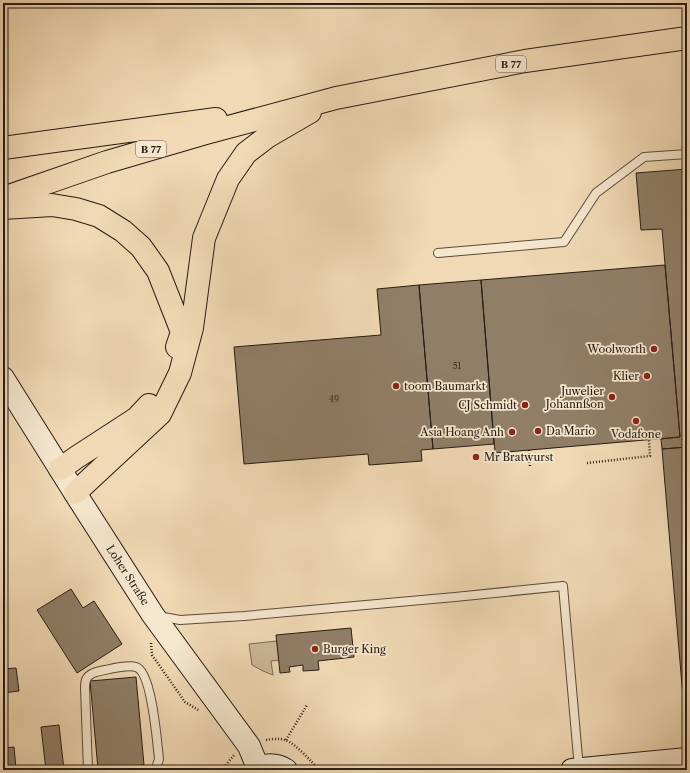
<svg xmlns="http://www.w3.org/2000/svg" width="690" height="773" viewBox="0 0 690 773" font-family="'Libre Caslon Text',serif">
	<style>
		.green { fill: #ceb999; stroke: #7a6a56 }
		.building { fill: #907e67; stroke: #271c14 }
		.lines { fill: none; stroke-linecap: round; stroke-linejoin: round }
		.lane-casing { stroke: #594b3c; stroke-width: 10 }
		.secondary-casing { stroke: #271c14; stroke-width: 24 }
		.primary-casing { stroke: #271c14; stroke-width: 24 }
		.path { stroke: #271c14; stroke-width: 2.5; stroke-dasharray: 1 2; stroke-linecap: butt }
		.lane { stroke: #f5e6ce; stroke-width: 8 }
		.secondary { stroke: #f5e6ce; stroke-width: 22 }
		.primary { stroke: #f0d9b4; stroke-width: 22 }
		.poi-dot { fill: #8f2418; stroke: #f5e6ce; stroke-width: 1.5 }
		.labels { text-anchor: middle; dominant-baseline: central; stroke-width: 3.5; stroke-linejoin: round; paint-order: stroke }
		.number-label { font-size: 9px; fill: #413429 }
		.shield { fill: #f5e6ce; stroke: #65594c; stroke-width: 1 }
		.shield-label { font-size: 10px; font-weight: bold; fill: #271c14 }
		.poi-label { font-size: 11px; fill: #271c14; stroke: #f5e6ce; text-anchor: end }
		.street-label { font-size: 11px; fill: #271c14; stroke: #f5e6ce }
	</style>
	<rect width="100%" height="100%" fill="#f0d9b4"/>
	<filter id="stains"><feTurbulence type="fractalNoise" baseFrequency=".005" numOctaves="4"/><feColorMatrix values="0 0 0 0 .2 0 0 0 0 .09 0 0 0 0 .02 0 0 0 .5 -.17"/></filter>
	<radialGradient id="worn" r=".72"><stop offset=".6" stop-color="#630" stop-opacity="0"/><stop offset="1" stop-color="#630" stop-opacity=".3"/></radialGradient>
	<path class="green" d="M277,641L279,660L271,661L273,675L263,671L252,665L249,644Z"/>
	<path class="building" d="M687,169V447L662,449L661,439L680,437L662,229L641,230L636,173Z
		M665,265L680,437L495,453L481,280Z
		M481,280L494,444L433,449L419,285Z
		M419,285L433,449L421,450L422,461L369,465L368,454L244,464L234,347L381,335L377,289Z
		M687,447V721H685L662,449Z
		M71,589L83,608L94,601L122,644L77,673L37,610Z
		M351,628L354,657L318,661L319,670L303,671V665L289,667L290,672L280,673L276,635Z
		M16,668L19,691L3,693V669Z
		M136,677L144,765L98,769L90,681Z
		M59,725L64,770H46L41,727Z
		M14,747L16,768L3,769V748Z"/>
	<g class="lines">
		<defs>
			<path id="lane" d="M438,253L564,242L596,193L644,157L687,154
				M158,616L180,620L244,616L455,597L563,586L579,769
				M88,770L85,688C85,679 87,675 96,672C106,670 127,664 136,667C152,672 157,742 159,759L157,765L155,770"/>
			<path id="secondary" d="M3,378L75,493L153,615L249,746L258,768
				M254,770C265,764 276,764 286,770
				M572,770L687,759"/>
			<path id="primary" d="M3,148L216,119
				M3,198L107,162L206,133L336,98L525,61L687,38
				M3,208L52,205L76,209L99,216L123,231L141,247L158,271L182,332L177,347
				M60,469L77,457L137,418L149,405
				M75,493L160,414L180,373L192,328L204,238L228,179L246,153L267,137L310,112"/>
		</defs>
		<use href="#lane" class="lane-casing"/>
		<use href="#secondary" class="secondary-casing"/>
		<use href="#primary" class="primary-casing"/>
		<path class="path" d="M529,450L530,467
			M587,463L650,456L649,440
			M151,643L152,655L185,702L200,711
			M266,740C272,739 279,738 285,740C294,742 313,763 319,770
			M286,740L307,705
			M222,770L234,755"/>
		<use href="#lane" class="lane"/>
		<use href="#secondary" class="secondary"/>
		<use href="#primary" class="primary"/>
	</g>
	<g class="poi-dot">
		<circle cx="654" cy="349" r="4"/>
		<circle cx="647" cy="376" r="4"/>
		<circle cx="396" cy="386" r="4"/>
		<circle cx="612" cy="397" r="4"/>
		<circle cx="525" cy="405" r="4"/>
		<circle cx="636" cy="421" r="4"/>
		<circle cx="538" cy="431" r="4"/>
		<circle cx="512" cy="432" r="4"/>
		<circle cx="476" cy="457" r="4"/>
		<circle cx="315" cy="649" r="4"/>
	</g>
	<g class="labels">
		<g class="number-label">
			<text x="457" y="365">51</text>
			<text x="334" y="398">49</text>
		</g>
		<g class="shield">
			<rect x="496" y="56" width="30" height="16" rx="3"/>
			<rect x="136" y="141" width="30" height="16" rx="3"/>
		</g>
		<g class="shield-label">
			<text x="511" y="64">B 77</text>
			<text x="151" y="149">B 77</text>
		</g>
		<g class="poi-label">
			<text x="646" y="349">Woolworth</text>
			<text x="639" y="376">Klier</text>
			<text x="404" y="386" text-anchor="start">toom Baumarkt</text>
			<text x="604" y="391">Juwelier<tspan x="604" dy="13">Johannßon</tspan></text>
			<text x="517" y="405">CJ Schmidt</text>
			<text x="546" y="431" text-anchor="start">Da Mario</text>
			<text x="504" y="432">Asia Hoang Anh</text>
			<text x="636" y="434" text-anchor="middle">Vodafone</text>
			<text x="484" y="457" text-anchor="start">Mr Bratwurst</text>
			<text x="323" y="649" text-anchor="start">Burger King</text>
		</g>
		<g class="street-label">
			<text transform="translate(128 575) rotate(57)">Loher Straße</text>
		</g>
	</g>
	<rect width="690" height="773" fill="none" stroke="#f0d9b4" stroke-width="16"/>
	<rect x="4" y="4" width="682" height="765" fill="none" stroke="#271c14" stroke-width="2"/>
	<rect x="8" y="8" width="674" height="757" fill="none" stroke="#271c14"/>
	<rect width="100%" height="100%" filter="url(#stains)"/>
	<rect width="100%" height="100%" fill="url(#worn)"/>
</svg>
